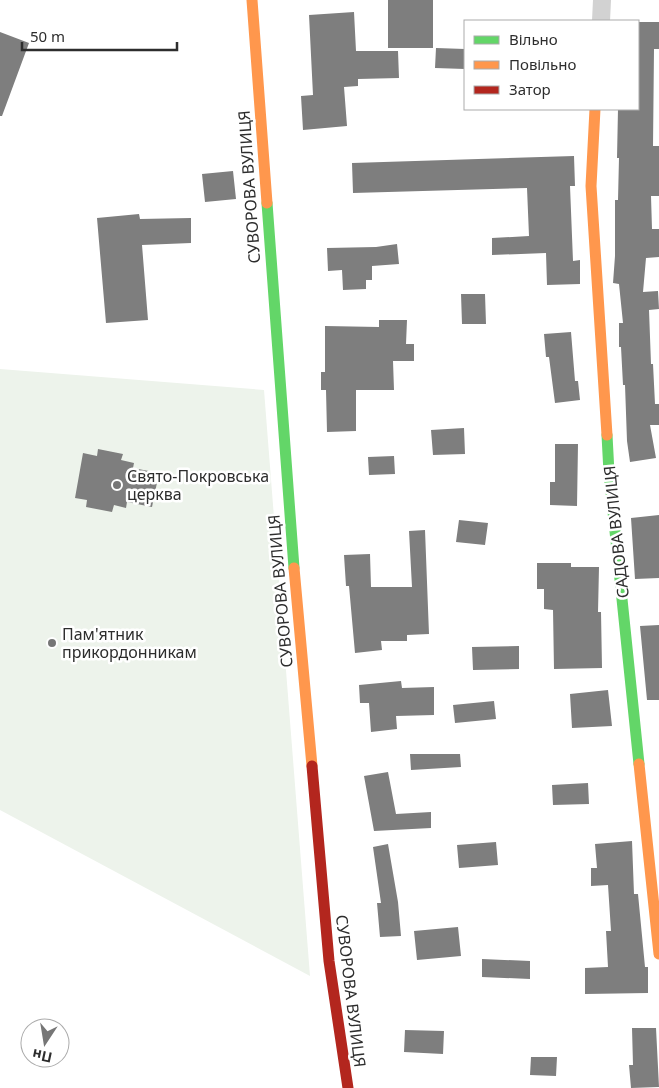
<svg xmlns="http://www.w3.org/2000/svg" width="659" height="1088" font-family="'Noto Sans',sans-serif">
  <rect width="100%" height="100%" fill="#fff"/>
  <path fill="#edf3eb" d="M0 369 264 390 310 976 0 810Z"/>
  <path fill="#7e7e7e" d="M388 0H433V48H388Z
    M354 12 356 51H398L399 78 358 79V86L344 87 347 126 303 130 301 96 313 95 309 15Z
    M638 22H659V49H654L653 146H659V196H651L652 229H659V257L646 258 643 292 658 291 659 309 649 310 651 364H653L655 404H659V425H650L656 458 630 462 627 441 625 385H623L621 347H619V323H623L619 284 613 283 615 256V200H618L619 158H617L618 109H638Z
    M0 32 29 43 2 116H0Z
    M436 48 465 49V69L435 68Z
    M574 156 575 186H570L573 261 580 260V284L547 285 546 253 492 255V238L529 236 527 188 353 193 352 163Z
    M233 171 236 199 205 202 202 174Z
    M139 214 140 219 191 218V243L142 245 148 320 106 323 97 218Z
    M397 244 399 264 372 266V280H366V289L343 290 342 270 328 271 327 248 376 247Z
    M461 294H485L486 324H462Z
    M379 320H407L406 344H414V361H393L394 390H356V431L327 432 326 390H321V372H325V326L379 327Z
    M571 332 575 381H578L580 400 555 403 549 357H546L544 334Z
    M464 428 465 454 433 455 431 430Z
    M555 444H578L577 506 550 505V482H555Z
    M98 449 123 454 121 460 134 463 133 468 159 473 152 507 127 502 126 508 114 505 112 512 86 507 87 500 75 498 83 453 97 456Z
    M394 456 395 474 369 475 368 457Z
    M659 515V578L635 579 631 518Z
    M459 520 488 523 485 545 456 542Z
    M425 530 429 634 407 635V641H381L382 650 355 653 349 586H346L344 555 370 554 371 587H412L409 531Z
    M537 563H571V567H599L598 612H601L602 668 554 669 553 610 544 609V589H537Z
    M659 625V700H647L640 626Z
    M519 646V669L473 670 472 647Z
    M401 681 402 688 434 687V715L396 716 397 729 371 732 369 703H360L359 685Z
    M608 690 612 726 572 728 570 694Z
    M494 701 496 719 455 723 453 705Z
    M410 754H460L461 767 411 770Z
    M388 772 396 814 431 812V828L374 831 364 776Z
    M588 783 589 804 553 805 552 785Z
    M632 841 634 894H638L645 967H648V993L585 994V968L608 967 606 931H611L608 885 591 886V868H597L595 844Z
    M496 842 498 865 459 868 457 845Z
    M388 844 398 902 401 936 380 937 377 903H381L373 847Z
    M458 927 461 956 417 960 414 931Z
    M482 959 530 961V979L482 977Z
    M632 1028H656L659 1087 631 1088 629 1065H633Z
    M405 1030 444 1031 443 1054 404 1052Z
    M531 1057H557L556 1076 530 1075Z"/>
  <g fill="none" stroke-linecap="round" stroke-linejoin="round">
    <path stroke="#d2d2d2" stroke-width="18" d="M601 21 602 0"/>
    <path stroke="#63d668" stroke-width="11" d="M267 203 294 568
      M607 435 609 473 639 764"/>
    <path stroke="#ff974d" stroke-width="11" d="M252 0 267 203
      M595 109 591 186 607 435
      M294 568 312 766
      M639 764 659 954"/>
    <path stroke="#b3261e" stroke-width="11" d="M312 766 329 961 348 1088"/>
  </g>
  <g fill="#767676" stroke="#fff" stroke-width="2">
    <circle cx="117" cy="485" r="5"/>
    <circle cx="52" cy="643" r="5"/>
  </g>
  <g text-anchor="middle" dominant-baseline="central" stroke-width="5" stroke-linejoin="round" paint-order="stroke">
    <g font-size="16" fill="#2d2d2d" stroke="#fff">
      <text transform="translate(249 187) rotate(-94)">СУВОРОВА ВУЛИЦЯ</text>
      <text transform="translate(616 532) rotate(-96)">САДОВА ВУЛИЦЯ</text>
      <text transform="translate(280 591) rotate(-95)">СУВОРОВА ВУЛИЦЯ</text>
      <text transform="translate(351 991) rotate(83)">СУВОРОВА ВУЛИЦЯ</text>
    </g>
    <g font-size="16" fill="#2d2d2d" stroke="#fff" text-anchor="start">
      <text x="127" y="476">Свято-Покровська<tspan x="127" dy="18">церква</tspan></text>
      <text x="62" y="634">Пам'ятник<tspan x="62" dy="18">прикордонникам</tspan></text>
    </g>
  </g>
  <rect x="464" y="20" width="175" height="90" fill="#ffffff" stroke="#ababab"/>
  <rect x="474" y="36" width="25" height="8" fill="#63d668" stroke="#ababab"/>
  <text x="509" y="45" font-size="15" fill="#2d2d2d">Вільно</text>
  <rect x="474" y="61" width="25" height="8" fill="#ff974d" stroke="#ababab"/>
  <text x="509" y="70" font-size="15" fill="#2d2d2d">Повільно</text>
  <rect x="474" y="86" width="25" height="8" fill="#b3261e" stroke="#ababab"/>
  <text x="509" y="95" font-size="15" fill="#2d2d2d">Затор</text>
  <g transform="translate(45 1043) rotate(192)"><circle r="24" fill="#ffffff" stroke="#ababab"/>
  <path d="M0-4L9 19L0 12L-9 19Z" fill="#767676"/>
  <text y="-8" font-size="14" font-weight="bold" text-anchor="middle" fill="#2d2d2d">Пн</text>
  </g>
  <path d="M22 42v8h155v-8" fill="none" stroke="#2d2d2d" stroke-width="2.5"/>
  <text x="30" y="42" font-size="15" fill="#2d2d2d" stroke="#ffffff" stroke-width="4" paint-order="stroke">50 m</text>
</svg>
